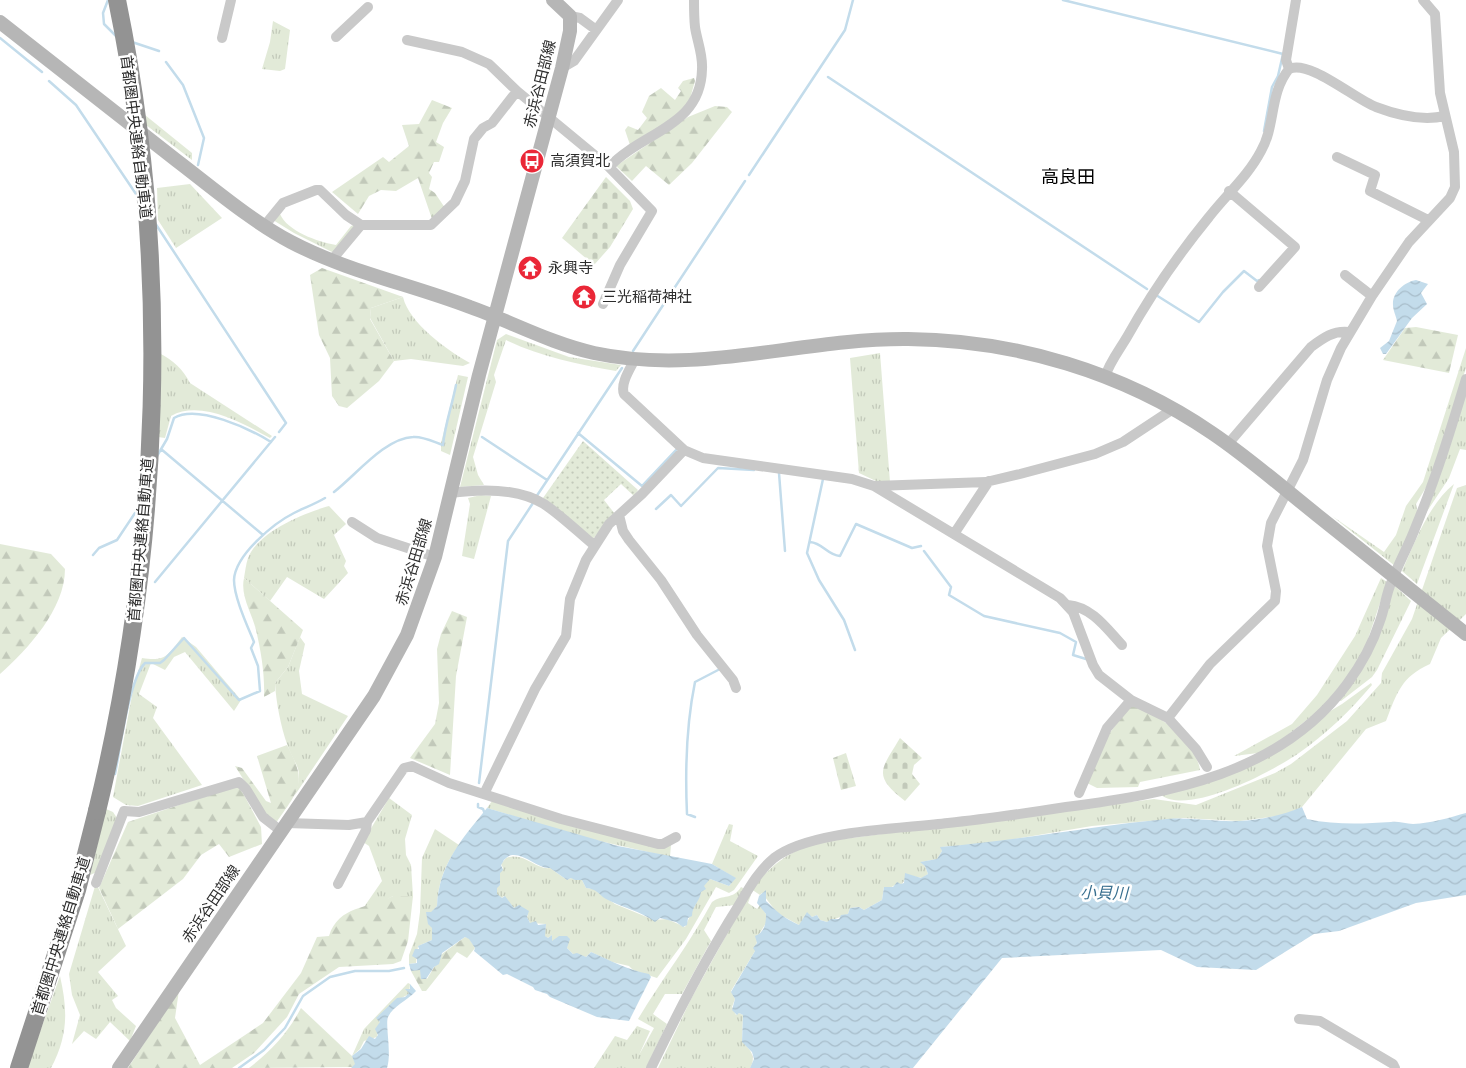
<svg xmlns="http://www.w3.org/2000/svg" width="1466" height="1068" font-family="Karla,'Noto Sans JP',sans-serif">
  <defs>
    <pattern id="grass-tufts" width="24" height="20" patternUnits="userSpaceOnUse" patternTransform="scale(1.25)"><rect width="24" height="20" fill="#e2ead8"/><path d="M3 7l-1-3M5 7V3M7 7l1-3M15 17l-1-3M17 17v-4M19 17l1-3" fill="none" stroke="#c2c9ba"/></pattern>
    <pattern id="forest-firs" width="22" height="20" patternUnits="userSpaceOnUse" patternTransform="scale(1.25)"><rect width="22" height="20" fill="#e2ead8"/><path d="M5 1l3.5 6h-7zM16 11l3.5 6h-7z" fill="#c2c9ba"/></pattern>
    <pattern id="cemetery-stones" width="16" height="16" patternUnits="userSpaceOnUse" patternTransform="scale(1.25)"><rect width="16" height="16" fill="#e2ead8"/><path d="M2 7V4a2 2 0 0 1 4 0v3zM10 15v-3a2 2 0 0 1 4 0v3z" fill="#c2c9ba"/></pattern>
    <pattern id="garden-dots" width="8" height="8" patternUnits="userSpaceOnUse" patternTransform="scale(1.25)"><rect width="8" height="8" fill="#e2ead8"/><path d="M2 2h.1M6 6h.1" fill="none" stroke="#c2c9ba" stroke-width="1.8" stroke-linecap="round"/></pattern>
    <pattern id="water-waves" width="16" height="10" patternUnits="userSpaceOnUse" patternTransform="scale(1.25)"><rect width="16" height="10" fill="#c3dceb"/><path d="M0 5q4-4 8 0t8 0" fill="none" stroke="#a8bdca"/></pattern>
  </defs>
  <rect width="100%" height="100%" fill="#fff"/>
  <path fill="url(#grass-tufts)" d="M273 21 290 30 285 69 280 71 262 69 270 42Z
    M145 115 192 153V160L146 125Z
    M190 184 222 218 176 248 158 220 157 188Z
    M280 214C287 231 318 242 336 245L351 226 354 225 355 229 334 253 294 233 273 220Z
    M403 297C409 323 448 351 470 363L463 366 411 359 394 361 370 318 371 308Z
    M506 334 569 357 621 365 616 371C577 364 541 357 506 340L494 375 496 382 473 457 478 475 484 485 460 487 497 340Z
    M1466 348V368L1439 451 1428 484 1416 504 1418 514 1395 566 1332 516 1384 552 1396 535 1406 506 1423 482Z
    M159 353C173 360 183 369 190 383L272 436 270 438C244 424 201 399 171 416L165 438 158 437 160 386Z
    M880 353 890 482H878L859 473 850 358Z
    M458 375 468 377 450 455 441 451V443Z
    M1466 386V450L1460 449 1449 478 1422 519Z
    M1454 484 1417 584 1402 571C1415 542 1429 504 1454 484Z
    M1466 485V614L1441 638 1430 664C1401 677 1397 693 1386 721L1366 729 1302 807 1284 815 1240 821 1183 818 1092 826 991 843 941 847 942 851 937 859 921 862 925 866 928 874 922 878 905 875 906 878 902 884 895 885 890 888 884 887 882 900 864 910 859 907 850 908 848 914 827 922 820 920 817 915 812 917 808 915 804 916 802 924 799 925 777 913 762 893 760 895 751 889C774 864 786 852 820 842L1154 799 1196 805 1275 773 1291 764 1347 721 1381 683 1382 673 1412 619 1457 488Z
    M481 495 491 496 474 559 462 556 470 504 468 498Z
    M329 506 346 524 334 535 346 561 344 566 348 573 324 599 287 577 270 601 244 578C245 572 246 564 248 558 258 532 304 513 329 506Z
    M1381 578 1387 582 1365 648 1352 671 1322 708 1266 752 1234 756 1292 724 1317 695 1355 636Z
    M1395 586 1411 601 1377 670 1372 677 1341 701 1338 700Z
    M182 637 196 647 241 700 234 711 185 652 174 657 165 670 151 663 139 694 157 707 153 718 202 785 138 806 126 805 113 797 133 690 142 658C166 662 168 655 182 637Z
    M300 637 305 644 299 671 302 694 348 716 295 795C304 766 296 769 287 744 281 727 276 702 275 683L288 667Z
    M1371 683 1372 685C1350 711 1326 734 1299 753 1273 771 1189 816 1161 795L1217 779 1342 704Z
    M389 798 412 815 405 839 406 855 411 865 413 896H393L379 904 364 907 382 881 369 846 363 842Z
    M492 801 671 845 670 857 582 837 487 808Z
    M106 809 113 812 117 818 97 872 90 875Z
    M729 824 733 825 730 841 758 856 734 890 729 893 716 887 686 939 657 978 633 970 629 966 612 962 591 952 586 957 573 954 567 948 568 940 552 941V935L548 938 544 936 546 924 530 923 527 917 528 915 511 906 504 896 502 898 496 894 499 873 503 868 501 864 506 858C524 851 535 870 550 868L567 880 571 878 582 880 586 888 595 889 615 904 654 920 667 919 685 927 706 881 710 879 729 886 735 878 712 864Z
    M435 829 459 845C445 864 438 883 437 906L431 913 427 912 432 928V940L418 946 416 963 409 964V955L417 934 420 912 422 858Z
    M96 883 126 946 98 972 118 996 112 1000 116 1008 136 1026 130 1041 110 1022 96 1039 84 1031 72 1044 80 1015 72 995 69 974Z
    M741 887 745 889 735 905 716 907 704 930 711 941 682 994H665L653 1014 667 1024 646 1068H594L615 1036 627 1040 637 1026 650 1031 639 1055 654 1028 638 1019C662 979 690 943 712 902 723 894 733 900 741 887Z
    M749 894 751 895 748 903 757 909 760 905 766 914V923L758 936 755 951 731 991 735 999 732 1007 736 1015 739 1013 743 1015 742 1041C750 1050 757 1056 750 1068H658L691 999Z
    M60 976C68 1011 68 1036 51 1068H27Z
    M408 983 410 984 409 994 394 1002 377 1018 380 1022 377 1037 364 1041 360 1049 352 1056 364 1029Z"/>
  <path fill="url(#forest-firs)" d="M694 78 695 81 689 102 684 111 630 145 625 130 628 126 638 130 647 118 642 112 649 96 661 88 675 100 681 91 678 88 683 81Z
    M432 100 452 108 443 123 436 142 444 147 439 162H434L429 173 432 177 429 189 435 193 445 208 432 219 418 178 396 191 381 190 369 196 358 214 332 192 383 157 389 162 409 146 402 125 419 124Z
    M715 106 727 107 732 112 692 163 669 185 646 166 632 181 616 166 688 117Z
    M322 268 403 297 371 308 370 319 394 361 379 381 347 408 339 406 332 396 330 358 319 335 310 275Z
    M1416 327 1458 335 1449 373 1383 360 1405 328Z
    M0 544 51 554 65 569C65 609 28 649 0 674Z
    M244 578 303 630 288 667 275 683V691L264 697C265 675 261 651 256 630 252 613 240 596 244 578Z
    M452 611 467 617 456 676 450 775 410 758 435 724 439 703 437 649 441 634Z
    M1131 704C1142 710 1156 715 1166 723 1179 733 1198 753 1200 770L1140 782 1138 787 1097 788 1087 783 1109 734Z
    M287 745C308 784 299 789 276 823L266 815 235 766 242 768 266 801 271 803 257 756Z
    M230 788H239L243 793 261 827 262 844 229 857 219 844 201 855 183 879 118 929 99 888 128 822Z
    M393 896H413L408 941 401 961 393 964 339 967 299 994 287 1017 254 1053 232 1068H128L179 990 175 1018 200 1065 263 1023 301 973 317 937 329 936C339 905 368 909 393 896Z
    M465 937 469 938 475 948 467 958 457 952 426 991H422L411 971 420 969 427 979 442 954Z
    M301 1008 352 1056 356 1064 354 1067 249 1068C271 1051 288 1033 301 1008Z"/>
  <path fill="url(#cemetery-stones)" d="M606 177 630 201 633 209 610 247 594 265 562 238Z
    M900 738 922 758 914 765 912 774 920 784 905 801C872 775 881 770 900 738Z
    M846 753 856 786 841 790 833 758Z"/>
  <path fill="url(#garden-dots)" d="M583 441 638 490 634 496 621 484 604 500 615 514 592 540 543 498Z"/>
  <path fill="url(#water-waves)" d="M1416 280 1428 284 1421 293 1427 304 1412 318 1386 354H1383L1380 348 1389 341 1397 321C1396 316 1393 310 1393 305 1392 293 1404 282 1416 280Z
    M1302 807 1307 819C1335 825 1362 824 1391 822 1398 821 1406 824 1413 824 1432 823 1448 818 1466 813V895L1416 903 1339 931 1314 934 1256 970 1197 967 1161 950 1002 958 913 1068H750L754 1059 752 1052 742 1042 743 1015 739 1013 737 1015 732 1010 735 999 731 992 755 951 753 948 757 943 755 936C765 932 766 923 766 914L757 903 759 896 766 890V901C775 910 785 919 799 925L807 912 812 917 817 915 820 920 827 922 831 919H839L841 915 848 914 850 908 859 907 864 910 882 900 884 887H893L897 882 901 884 904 883 905 873 921 878 928 874 925 866 920 862 937 859 942 851 940 847C1016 841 1091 826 1167 819 1191 817 1215 822 1239 821 1261 820 1283 815 1302 807Z
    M487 808 618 846 712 864 736 878 729 886 710 879 704 886 706 889 701 892C700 901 692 906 692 916L688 918 687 925 683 927 676 922 660 918 655 922C641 911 621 907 606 899 598 894 597 889 586 888L582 880H575L571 878 567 880 550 868C538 870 517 846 505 859 503 860 503 863 501 865L503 870 500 873V885L497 888V894L502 898 505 896 514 908 519 905 529 911 527 917 530 923 536 921 538 925 546 924 545 936 548 938 552 935V941L559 936H567L570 939 567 948 573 954 577 953 586 957 591 952C609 960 628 970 649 974L651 977 629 1021 597 1017 550 997 547 994 535 990 533 987 507 974 503 975 474 951 475 948 469 939 465 937 442 953 439 964 434 967 426 979H421L420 970 411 971 409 964 417 963V959L412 956 415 949H419L418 946 432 940V928L428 924 426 912H431L437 906C439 864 462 839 487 808Z
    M410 984 416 991C407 1001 394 1005 388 1017 385 1025 392 1053 387 1068H351L355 1064 352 1056 361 1049 369 1036 375 1039 378 1035 375 1029 380 1022 376 1018 397 998 405 997 409 993 405 989H410Z"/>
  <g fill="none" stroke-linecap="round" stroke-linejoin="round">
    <path stroke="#c3dceb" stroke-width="2.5" d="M108 0 103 13 104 24 117 37
      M1063 0 1283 54 1278 76 1272 87 1264 131
      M0 38 42 72
      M132 42 159 51
      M166 62 183 85 204 138 198 165
      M828 77 1147 289
      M49 81 76 105 138 197
      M749 175 845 30 853 0
      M155 223 286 423 279 432
      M675 287 745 181
      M1156 295 1199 322 1223 292 1244 271 1257 281 1259 280
      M633 351 671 293
      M578 433 642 486 676 450
      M482 437 547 480
      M161 449 263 535
      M157 456 167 439 174 418C198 404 250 429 271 442
      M779 473 785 551
      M823 479 807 553 819 580 844 620 855 650
      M334 492C356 475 385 438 413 437 423 436 434 442 443 445 445 424 452 406 456 385
      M536 497 622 368
      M656 509 671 495 681 506 718 468 754 470
      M810 542C823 543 827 555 840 556L856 524 912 548 921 546
      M924 551 951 587 949 595 984 616 1060 633 1076 642 1073 655 1086 659
      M93 555 99 548 117 540 139 507
      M155 582 275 437
      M115 774C120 750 129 679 145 663H160L164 660 184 638 239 700 260 691 258 666 251 648 254 642C247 625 234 597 234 580 235 555 274 523 294 513 304 508 315 504 325 498
      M479 783 508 541 533 503
      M478 804V807L483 809 485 814
      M695 817 687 814C685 770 686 726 695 682L720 669
      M239 1068 264 1050 285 1028 303 996 330 977 355 971H389L404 968"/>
    <path stroke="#c9c9c9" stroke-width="10" d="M570 16 580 18 595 29
      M336 37 368 7
      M222 38 231 0
      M407 40 462 52 489 64 517 91 609 167 652 211 620 265 603 304
      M562 68 574 61 618 0
      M1289 69 1286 60 1296 0
      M1337 157 1375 175 1370 191 1428 220
      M609 167C643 131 701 127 702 69 703 54 697 41 695 27 694 18 694 9 694 0
      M1229 191 1295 247 1259 287
      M265 225 283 203 316 190H320L346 215 361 225H431L455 202 465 181 474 139 483 128 492 123 517 91
      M331 261 361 225
      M1345 275 1372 296
      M635 359C630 369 620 384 624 394L684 450 703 458 852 479 874 486 1060 598 1073 612 1093 665 1099 675 1131 700 1168 718 1196 749 1207 767
      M1105 377C1109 363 1120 349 1127 337 1151 294 1178 255 1209 217 1226 195 1248 176 1261 151 1276 125 1269 94 1289 69 1309 59 1356 100 1376 107 1397 115 1423 121 1445 116
      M1228 444 1311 347C1323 338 1334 330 1349 332
      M875 486 986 482 1020 474 1095 454 1123 442 1173 409
      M450 493C479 489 518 488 544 504 562 516 578 532 595 546
      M619 515 623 531 629 540 661 580 697 635 733 680 736 688
      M352 522 377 538 435 557
      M954 534 989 481
      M1068 605C1092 607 1107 629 1122 645
      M1168 718 1210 664 1275 601 1276 591 1267 546 1271 523 1303 460 1327 380 1341 348 1372 296 1409 242 1450 198 1455 187 1454 152 1440 93 1435 14 1423 0
      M1079 793 1107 728 1131 700
      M484 794 535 689 566 636 570 599 586 560 609 524 642 494 684 450
      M287 823 349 825 367 822 404 768 412 766 449 783 561 819 658 844H663L676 837
      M96 883 124 811 139 812 239 782 246 789 263 817 281 831
      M338 884 366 830 367 822
      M1299 1019 1320 1021 1393 1064 1395 1068
      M651 1068C677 1014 704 961 736 910 747 892 757 872 774 858 811 830 902 829 948 823 988 819 1027 813 1066 807 1170 793 1281 774 1347 684 1361 665 1373 643 1380 621 1385 608 1386 593 1392 581 1399 562 1409 545 1416 526 1436 478 1451 429 1466 379"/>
    <path stroke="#b6b6b6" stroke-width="14" d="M0 22C59 68 117 114 176 160 214 189 250 220 291 242 348 272 410 284 470 307 512 322 550 343 594 353 702 376 800 338 908 339 1015 340 1123 372 1212 433 1249 458 1282 487 1317 515 1366 554 1416 594 1466 634
      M119 1068 374 696 407 635 435 557 479 375 562 68 570 31V16L553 0"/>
    <path stroke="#939393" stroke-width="18" d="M19 1068 77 890 97 811"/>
    <path stroke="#939393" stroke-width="18" d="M97 811C161 548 172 266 117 0"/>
  </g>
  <defs>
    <symbol id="bus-disc" viewBox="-11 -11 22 22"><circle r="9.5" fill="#ea2737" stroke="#fff"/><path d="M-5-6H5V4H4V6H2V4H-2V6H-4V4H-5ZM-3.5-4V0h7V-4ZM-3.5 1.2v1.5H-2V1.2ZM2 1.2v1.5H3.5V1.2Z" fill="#fff"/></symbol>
    <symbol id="temple-disc" viewBox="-11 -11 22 22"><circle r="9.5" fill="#ea2737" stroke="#fff"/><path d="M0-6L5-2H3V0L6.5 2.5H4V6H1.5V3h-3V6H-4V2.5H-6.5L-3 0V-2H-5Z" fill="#fff"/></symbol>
  </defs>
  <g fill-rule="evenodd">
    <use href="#bus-disc" x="518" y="147" width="28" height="28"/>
    <use href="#temple-disc" x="516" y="254" width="28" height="28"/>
    <use href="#temple-disc" x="570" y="283" width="28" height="28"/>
  </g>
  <g text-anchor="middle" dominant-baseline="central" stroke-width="5" stroke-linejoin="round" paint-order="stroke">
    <g font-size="15" fill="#2c2c2c" stroke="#fff">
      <text transform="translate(540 84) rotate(-76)">赤浜谷田部線</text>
      <text transform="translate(136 137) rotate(83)">首都圏中央連絡自動車道</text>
      <text transform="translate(141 540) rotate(-85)">首都圏中央連絡自動車道</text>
      <text transform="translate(414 562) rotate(-73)">赤浜谷田部線</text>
      <text transform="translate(211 904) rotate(-56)">赤浜谷田部線</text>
      <text transform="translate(61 936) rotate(-73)">首都圏中央連絡自動車道</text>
    </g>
    <g font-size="15" fill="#2c2c2c" stroke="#fff" text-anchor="start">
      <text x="550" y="161">高須賀北</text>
      <text x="548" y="268">永興寺</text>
      <text x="602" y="297">三光稲荷神社</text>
    </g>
    <g font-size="16" font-style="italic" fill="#386f8f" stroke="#fff">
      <text transform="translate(1104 893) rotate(1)">小貝川</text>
    </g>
    <g font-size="18" fill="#000" stroke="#fff">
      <text x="1068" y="177">高良田</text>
    </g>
  </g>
</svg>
